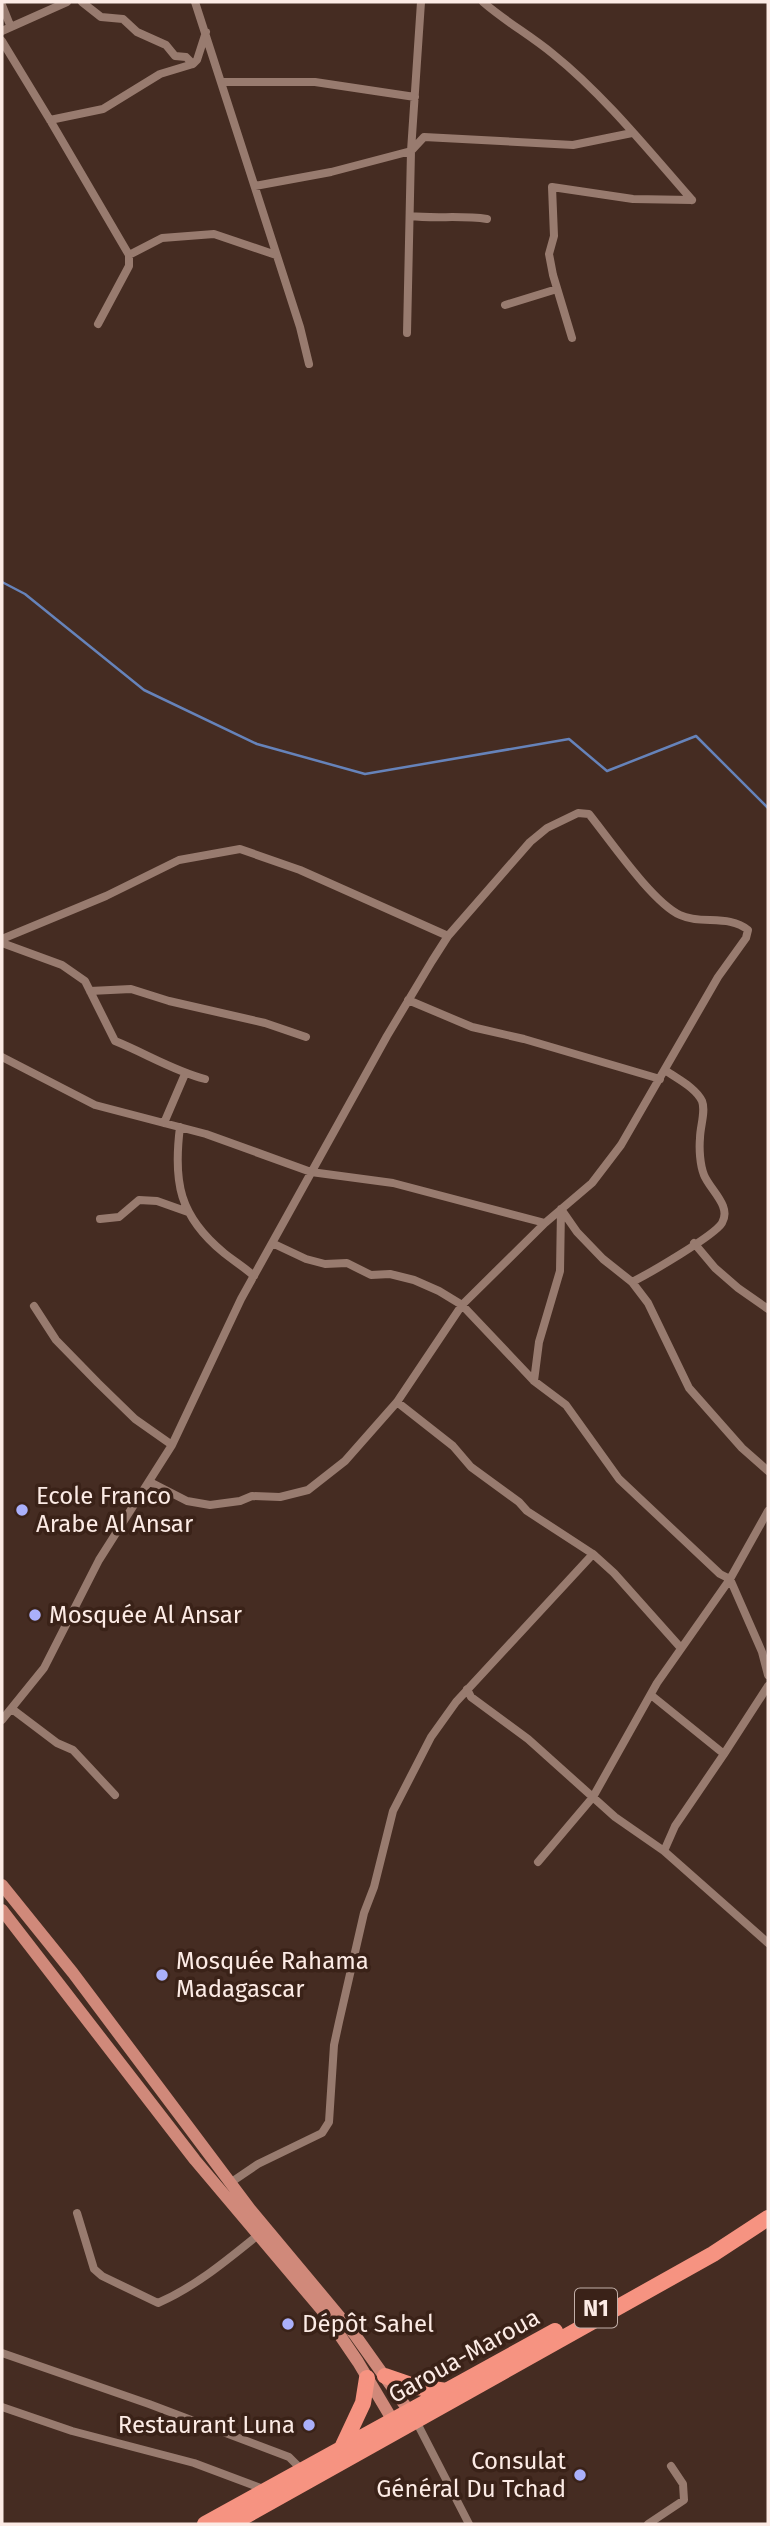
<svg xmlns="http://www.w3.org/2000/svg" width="770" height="2526" font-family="'Fira Sans',sans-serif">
  <rect width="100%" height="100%" fill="#452c22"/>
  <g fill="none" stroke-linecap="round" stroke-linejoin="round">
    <path stroke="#6683ba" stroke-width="2.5" d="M2 582 25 594 144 690 257 744 365 774 569 739 607 771 696 736 768 808"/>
    <path stroke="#987b6f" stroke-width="8" d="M82 2 101 17 123 19 137 32 166 45 175 56 186 57 193 64
      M195 2 300 327 309 364
      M483 2C506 22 530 35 553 54 603 94 649 151 692 200
      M2 5 10 25
      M2 31 67 2
      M2 41 50 120 129 255V266L98 324
      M221 82H315L415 97
      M50 120 103 109 160 74 193 64 197 60 206 32
      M255 186 331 172 411 151 424 137 573 145 632 133
      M410 216C436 219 461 215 487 219
      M129 255 162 238 214 234 276 255
      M505 305 557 289
      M407 333 411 151 421 2
      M572 338 553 275 549 254 554 236 552 187 633 199 692 200
      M2 939 106 896 179 860 240 849 300 870 448 936
      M2 943 62 965 85 981 115 1041C145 1053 174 1071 205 1079
      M90 991 131 989 169 1001 265 1023 306 1037
      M408 1000 472 1027 524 1039 660 1079
      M2 1057 95 1105 206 1134 311 1172 393 1183 545 1223 592 1183 621 1145 718 977 746 938 748 930C729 914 701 925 680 915 652 902 610 840 589 814L578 813 547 828 530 842 448 936 432 961 387 1036 241 1299 172 1445 99 1560 44 1668 2 1720
      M164 1123 185 1074
      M180 1127C173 1182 179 1216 224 1253 234 1261 244 1267 254 1276
      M561 1209 577 1232 603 1259 632 1282 648 1303 689 1388 742 1448 768 1471
      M100 1219 119 1217 139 1200 157 1201 188 1212
      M272 1243 306 1259 325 1264 347 1263 371 1275 390 1274 414 1280 439 1291 462 1305 534 1381 566 1405 619 1479 720 1574 730 1579 762 1652 768 1675
      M694 1243 715 1268 738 1288 768 1309
      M632 1282C648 1274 714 1236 722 1223 732 1206 710 1190 704 1175 700 1165 699 1149 700 1138 700 1127 706 1111 702 1101 695 1087 677 1079 665 1070
      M34 1306 56 1340 98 1383 135 1419 172 1445
      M534 1381 539 1342 560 1271 561 1209
      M397 1402 453 1446 471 1467 519 1502 527 1511 593 1554 614 1573 680 1647
      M150 1482 187 1501 210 1505 240 1501 252 1496 280 1497 308 1490 345 1461 397 1402 462 1305 545 1223
      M467 1689 471 1697 528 1739 615 1817 664 1851 768 1943
      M651 1695 724 1754 675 1826 664 1851
      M12 1709 57 1743 73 1750 115 1795
      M724 1754 768 1686
      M538 1862 593 1797 657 1683 730 1579 768 1511
      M230 2183 258 2164 322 2133 329 2122 334 2045 339 2022 364 1913 374 1887 393 1811 431 1737 456 1702 593 1554
      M77 2213 94 2269 102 2276 158 2303C195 2287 227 2260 258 2235
      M2 2353 149 2404 289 2457 303 2471
      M2 2407 72 2431 194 2463 266 2490
      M416 2421 469 2524
      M648 2524 684 2500 683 2484 671 2466"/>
    <path stroke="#d0897a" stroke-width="12" d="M2 1885 73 1973 250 2209 355 2335 414 2418
      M2 1910 195 2160 326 2315 358 2362 396 2426"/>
    <path stroke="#f69381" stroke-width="16" d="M385 2376 417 2387 447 2391
      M341 2450 363 2403 367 2378
      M205 2524 555 2331
      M231 2524 713 2254 768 2218"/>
  </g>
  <g fill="#aab0fb" stroke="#3a2218" stroke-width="2.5">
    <circle cx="22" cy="1510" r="7"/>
    <circle cx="35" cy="1615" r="7"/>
    <circle cx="162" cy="1975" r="7"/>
    <circle cx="288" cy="2324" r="7"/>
    <circle cx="309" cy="2425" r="7"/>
    <circle cx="580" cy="2475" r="7"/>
  </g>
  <g text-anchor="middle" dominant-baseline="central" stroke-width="7" stroke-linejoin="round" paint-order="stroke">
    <rect fill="#3a2218" stroke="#c2afa8" stroke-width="2" x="575" y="2288.5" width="42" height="39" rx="5"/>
    <g font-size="23" font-weight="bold" fill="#fcebe5">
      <text x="596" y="2308">N1</text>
    </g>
    <g font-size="24" fill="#fcebe5" stroke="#3a2218" text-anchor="start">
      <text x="36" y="1496">Ecole Franco<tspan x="36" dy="28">Arabe Al Ansar</tspan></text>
      <text x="49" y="1615">Mosquée Al Ansar</text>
      <text x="176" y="1961">Mosquée Rahama<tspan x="176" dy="28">Madagascar</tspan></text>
      <text x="302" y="2324">Dépôt Sahel</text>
      <text x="295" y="2425" text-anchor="end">Restaurant Luna</text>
      <text x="566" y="2461" text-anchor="end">Consulat<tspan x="566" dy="28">Général Du Tchad</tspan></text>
    </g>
    <g font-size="24" fill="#fcebe5" stroke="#3a2218">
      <text transform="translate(464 2356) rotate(-29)">Garoua-Maroua</text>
    </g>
  </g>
  <rect width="770" height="2526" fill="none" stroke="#fcebe5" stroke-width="7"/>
</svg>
